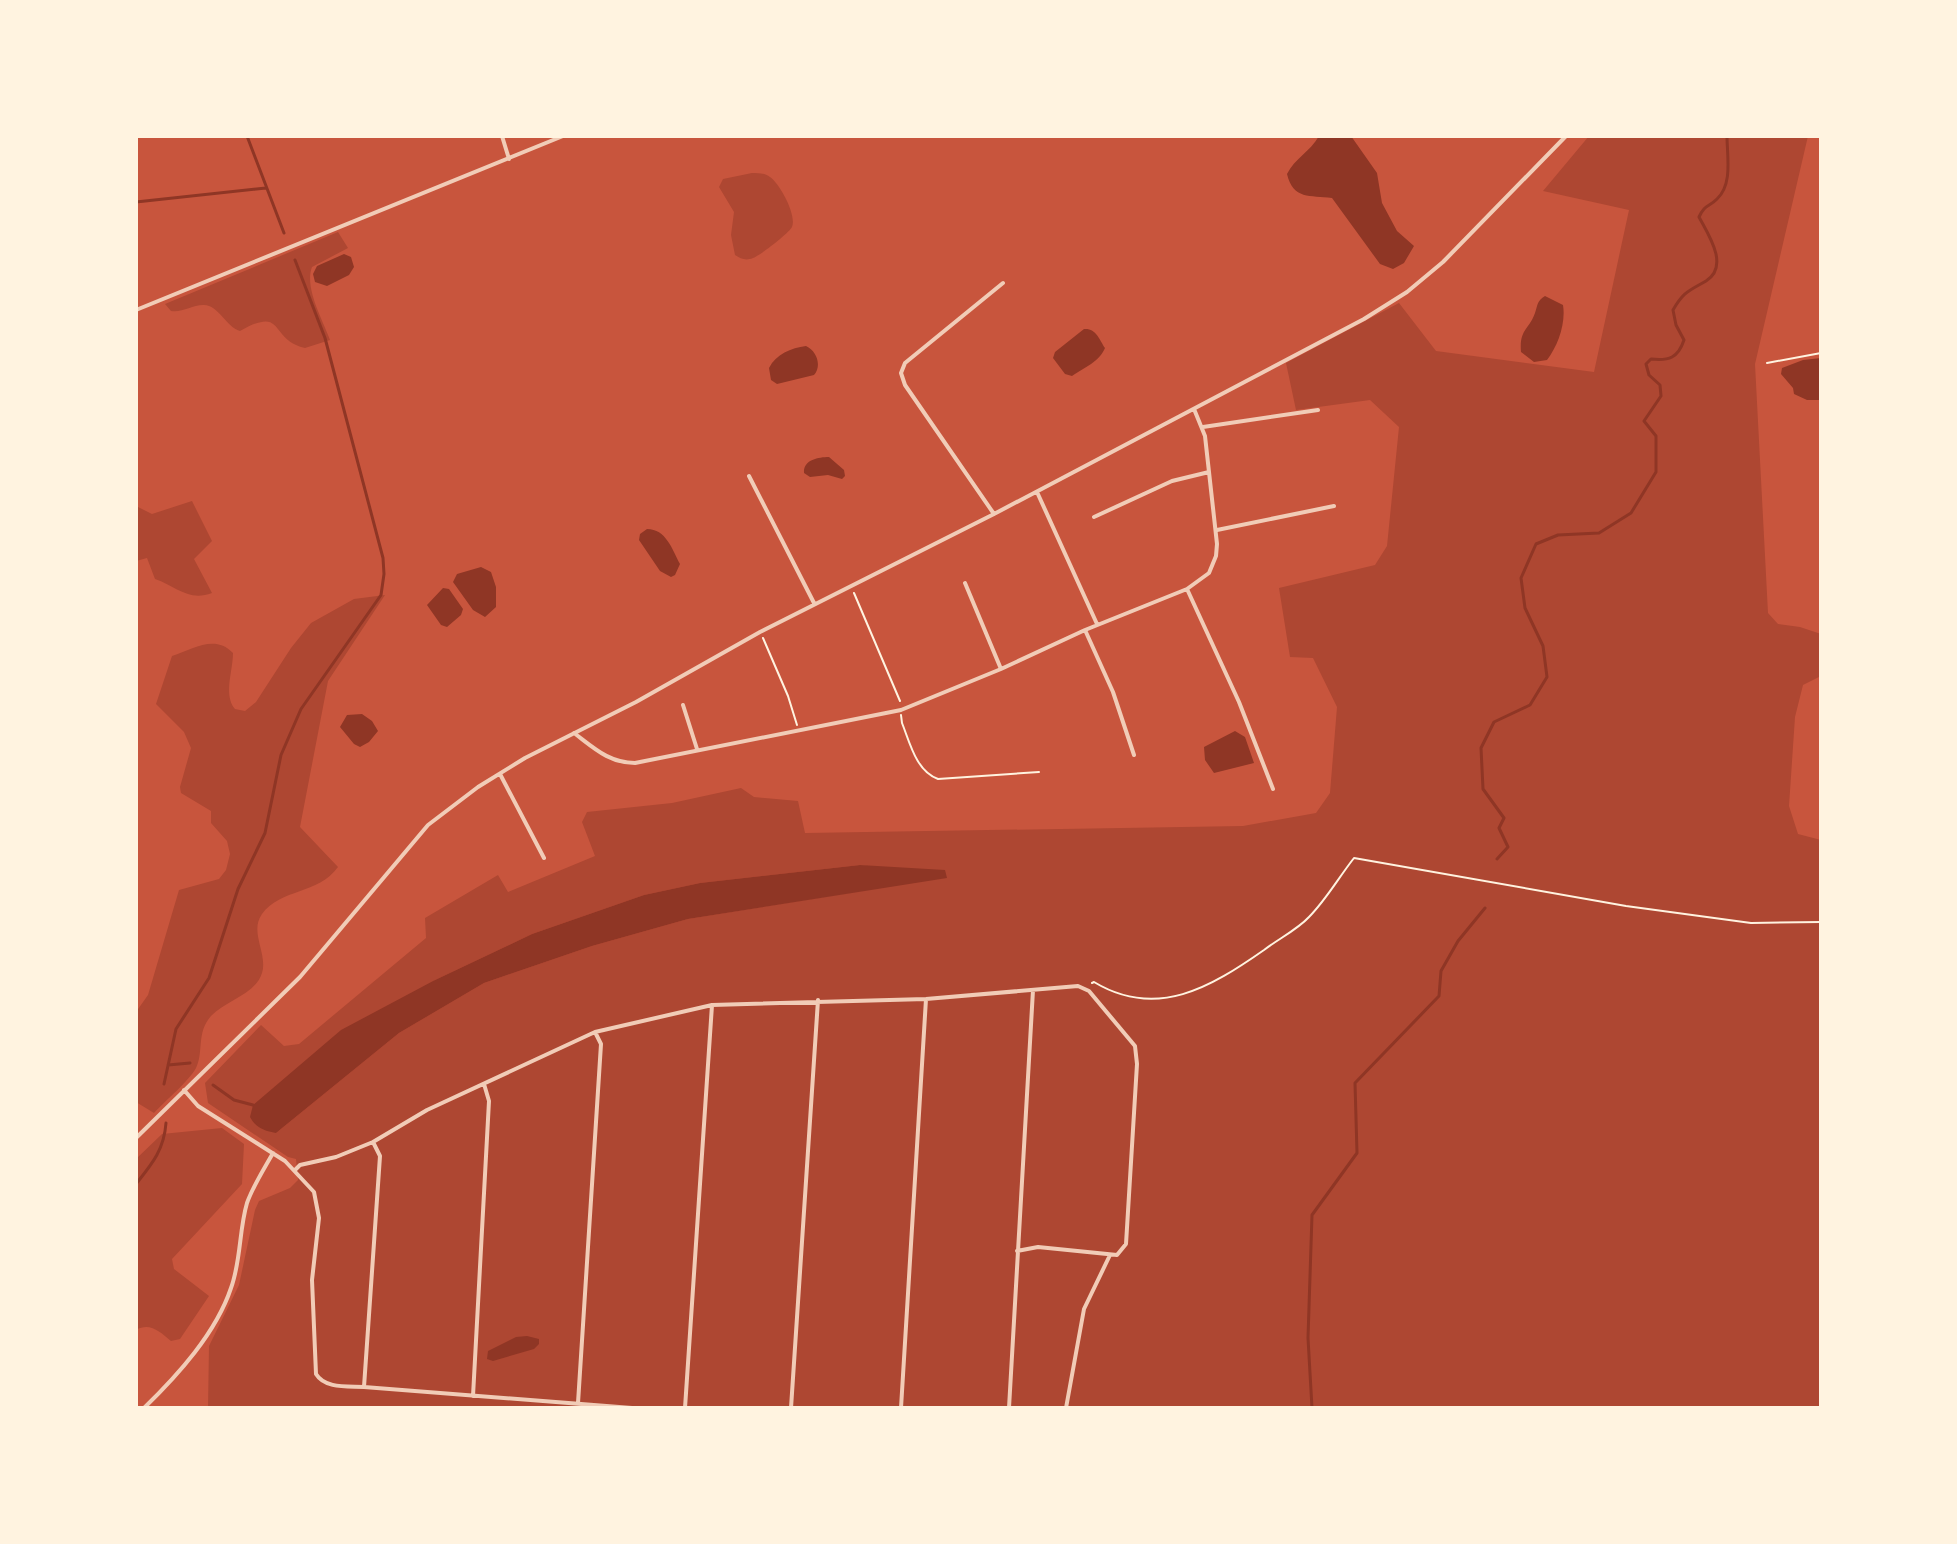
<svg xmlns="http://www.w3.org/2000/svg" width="1957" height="1544" font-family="'Open Sans',sans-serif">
  <rect width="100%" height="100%" fill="#c8553d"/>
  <path fill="#ae4732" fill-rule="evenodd" d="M1589 136H1808L1755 364 1768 613 1778 624 1800 627 1821 634V676L1803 685 1795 717 1789 806 1798 834 1821 840V1408H208L209 1346 239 1285 255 1210 259 1201 290 1188 298 1180 296 1159 288 1157 208 1103 205 1083 261 1025 284 1046 299 1044 426 938 425 918 498 875 508 892 595 856 582 822 587 812 672 803 741 788 754 797 798 801 805 833 1243 826 1316 813 1330 793 1337 707 1313 658 1290 657 1279 588 1375 565 1387 546 1399 427 1370 400 1296 410 1286 363 1399 303 1436 351 1594 372 1629 210 1543 191ZM860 865 947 877 688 919 592 946 484 983 399 1033 276 1133 435 980 532 934 644 895 700 883Z
    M752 173C758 173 765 173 770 177 780 184 797 215 792 227 789 233 761 255 753 258 746 261 741 259 735 255L731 235 734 212 719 187 723 179Z
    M338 232 348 248 312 267C304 288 323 320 330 340L305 348C268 339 286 305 240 331 226 327 218 304 203 305 192 305 182 313 171 311L165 304Z
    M192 501 212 541 194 559 212 593C188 602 176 586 155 579L147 558 136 561V506L152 514Z
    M385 595 328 681 300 827 338 867C318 895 281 888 262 914 249 932 268 954 262 973 256 994 225 1001 211 1016 196 1033 204 1052 196 1068 188 1082 166 1100 154 1113L136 1102V1012L148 995 179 890 219 879 226 870 230 854 227 841 211 823V811L181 793 180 787 191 748 184 732 156 704 172 656C193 649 215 634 233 653 233 671 223 695 235 709L245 711 256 702 291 648 311 623 354 599Z
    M222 1128 244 1144 242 1184 172 1259 174 1269 209 1296 180 1339 171 1341C160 1332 150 1322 136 1330V1159L162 1134Z"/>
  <path fill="#8f3625" d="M1319 136H1351L1377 173 1382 203 1397 231 1414 246 1404 263 1393 269 1380 264 1332 198C1310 195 1293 200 1287 174 1295 158 1310 152 1319 136Z
    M344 254 351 257 354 267 349 275 327 286 315 282 313 274 317 266Z
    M1545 296 1563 305C1566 323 1558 346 1547 360L1534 362 1521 352C1519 329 1529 330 1535 313 1538 304 1537 301 1545 296Z
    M1084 329C1096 328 1099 339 1105 348 1100 361 1084 368 1072 376L1065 374 1053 358 1055 352Z
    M806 346C817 351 822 366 814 375L777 384 771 380 769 368C776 354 791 348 806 346Z
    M1821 358V400H1807L1794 394 1793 388 1781 374 1782 368 1803 360Z
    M829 457 844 470 845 476 842 479 828 475 810 477 804 473C803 460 818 457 829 457Z
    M647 529C666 529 672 549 680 564L675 575 671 577 660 571 639 540 640 534Z
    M481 567 491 572 496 587V607L485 617 473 610 453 582 457 574Z
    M443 588 449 589 463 609 461 615 447 627 441 625 427 605Z
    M362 714 372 721 378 731 369 742 360 747 354 744 340 727 347 715Z
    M1235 731 1245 737 1254 763 1214 773 1205 760 1204 747Z
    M860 865 945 870 947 878 688 919 592 946 484 983 399 1033 276 1133C264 1131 256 1128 250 1117L253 1105 341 1030 435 980 532 934 644 895 700 883Z
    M527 1336 539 1339V1344L534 1349 493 1361 487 1359 488 1351 516 1337Z"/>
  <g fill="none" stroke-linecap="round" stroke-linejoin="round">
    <path stroke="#8f3625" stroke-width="3" d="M247 136 284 233
      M136 202 266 188
      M1497 859 1508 847 1499 828 1504 818 1483 789 1481 748 1494 722 1530 705 1547 677 1543 646 1525 608 1521 578 1536 544 1558 535 1599 533 1631 513 1656 472V436L1644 421 1661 396 1660 385 1649 375 1646 364 1651 359C1669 361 1678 358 1684 340L1676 325 1673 310C1684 291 1689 291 1706 281 1730 266 1708 234 1699 217 1705 204 1708 208 1717 199 1733 184 1727 156 1727 136
      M168 1065 190 1063
      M164 1084 176 1029 209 978 238 889 265 833 281 755 301 709 381 595 384 574 383 558 325 338 295 260
      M213 1085 234 1100 253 1105
      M136 1184C152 1164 164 1150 166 1123
      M1312 1408 1308 1338 1312 1215 1357 1153 1355 1083 1439 996 1441 971 1458 941 1485 908"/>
    <path stroke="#fff3e0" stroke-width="2" d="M1767 363 1821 353
      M854 593 900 701
      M763 638 788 696 797 725
      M901 715 902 723C910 743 916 771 938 779L1039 772
      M1092 983 1094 982C1157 1020 1211 987 1264 950 1278 939 1297 930 1309 917 1326 900 1339 877 1354 858L1626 906 1751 923 1821 922"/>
    <path stroke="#f1ccb7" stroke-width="4" d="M502 136 509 159
      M136 310 563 136
      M1203 427 1318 410
      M749 476 814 603
      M1037 492 1097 624
      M994 514 905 385 901 373 905 363 1003 283
      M1094 517 1172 481 1209 472
      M1217 530 1334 506
      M965 583 1001 669
      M1187 589 1239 702 1273 789
      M1085 630 1113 692 1134 755
      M683 705 697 749
      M574 733C594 748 609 763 635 763L901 710 1001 669 1085 630 1187 589 1209 573 1216 556 1217 544 1205 436 1194 409
      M500 774 544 858
      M184 1090 198 1106 285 1161 314 1192 319 1218 312 1280 316 1374C325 1389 348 1386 364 1387L632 1408
      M136 1138 300 977 428 825 478 787 525 758 636 702 760 632 994 514 1364 319 1407 292 1443 262 1566 136
      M295 1170 300 1165 336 1157 373 1142 427 1110 595 1032 712 1005 926 999 1078 986 1089 991 1135 1046 1137 1064 1126 1244 1117 1255 1038 1247 1017 1251
      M364 1387 380 1156 373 1142
      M473 1396 489 1101 484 1084
      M578 1403 601 1044 595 1032
      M144 1408C178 1375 216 1333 231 1288 241 1261 239 1230 247 1203 253 1186 264 1169 273 1153
      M685 1408 712 1005
      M791 1408 818 1000
      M901 1408 926 999
      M1009 1408 1033 990
      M1066 1408 1084 1309 1110 1255"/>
  </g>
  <rect width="1957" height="1544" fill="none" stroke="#fff3e0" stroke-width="276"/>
</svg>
